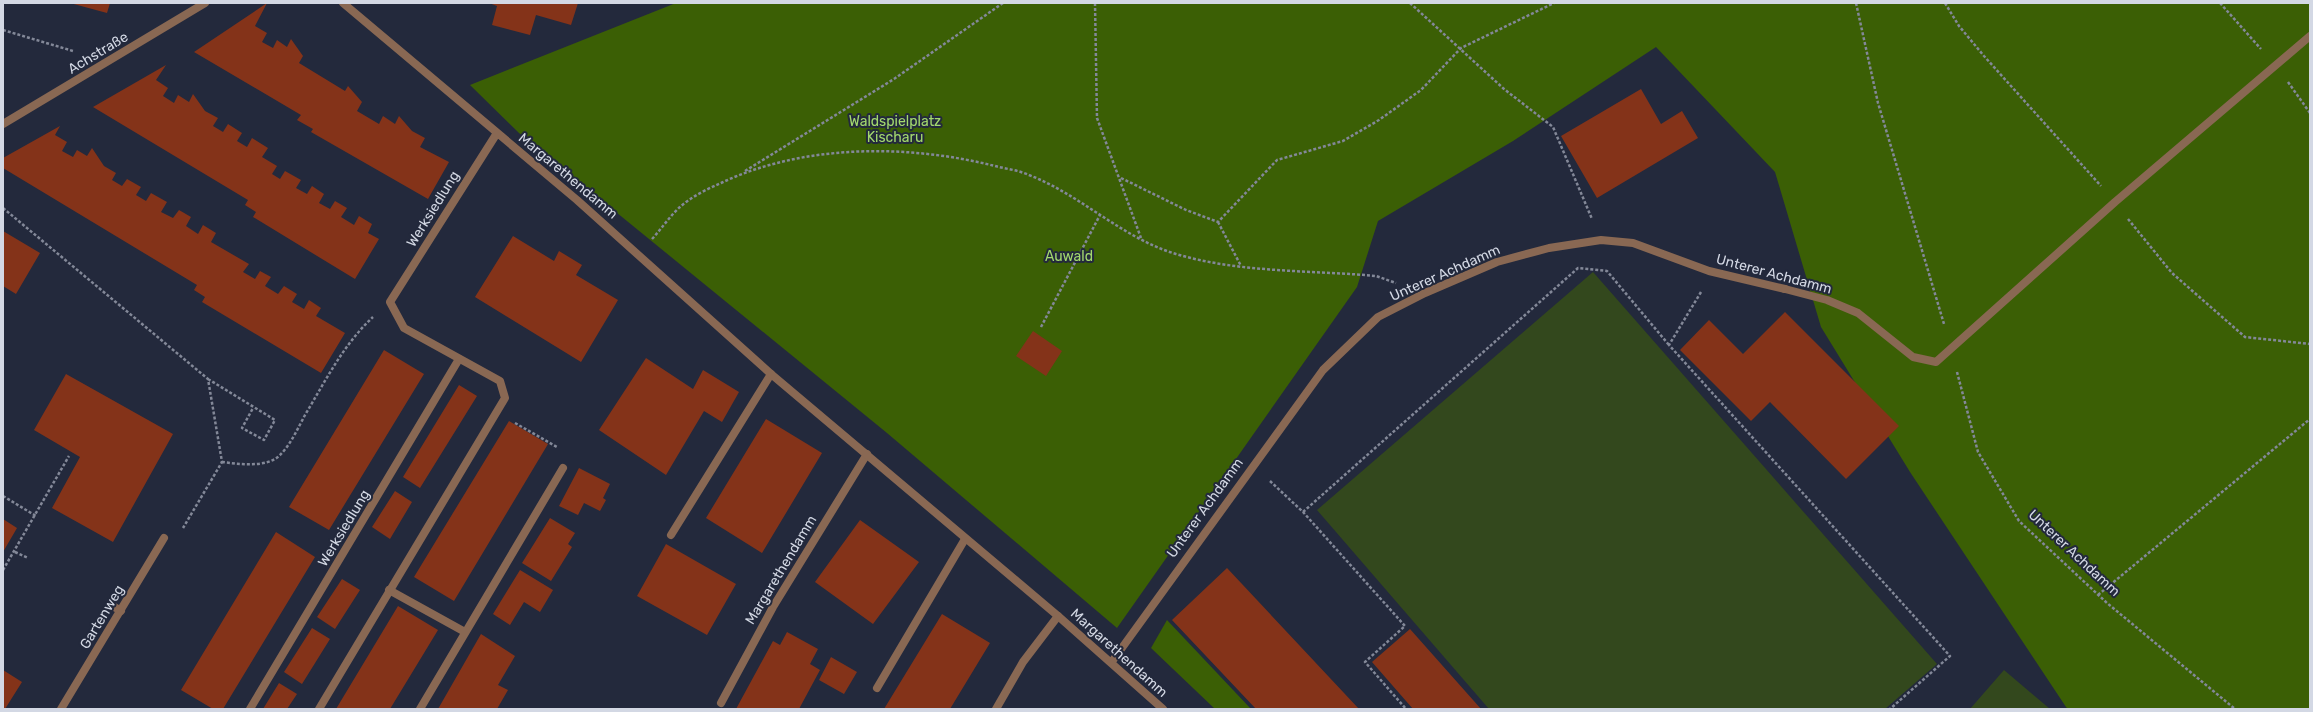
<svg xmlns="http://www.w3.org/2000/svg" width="2313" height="712" font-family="Rubik,sans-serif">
  <rect width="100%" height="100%" fill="#23293c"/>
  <path fill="#33481d" d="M1593 272 1937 664 1885 709H1489L1317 510Z
    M2004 670 2050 709H1970Z"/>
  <path fill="#3b5f05" d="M676 3H2310V709H2068L2066 707 1910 472 1821 327 1775 172 1656 47 1513 141 1378 221 1357 287 1117 628 887 433 519 133 470 85Z
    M1167 620 1251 709H1215L1151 648Z"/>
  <path fill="#843319" d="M70 3H110L107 13Z
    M267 3 255 26 267 33 262 42 273 48 277 40 287 47 291 39 303 56 299 63 345 91 348 86 362 102 357 111 379 124 383 116 395 124 399 116 412 131 425 138 420 147 449 162 428 199 311 132 313 129 297 120 301 115 194 52Z
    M489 3H578L571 25 536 15 530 35 492 25 497 6Z
    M166 65 156 80 168 88 163 96 174 103 178 95 189 102 193 94 205 111 218 118 213 126 223 132 228 124 242 133 237 141 247 147 252 138 268 148 262 157 277 166 272 174 280 179 285 171 301 180 296 188 307 194 312 186 324 194 319 203 330 209 335 201 347 208 341 217 354 225 359 216 372 224 368 233 379 239 355 279 253 217 256 212 245 205 248 200 93 107Z
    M1641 89 1661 124 1682 111 1698 138 1597 198 1561 136Z
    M60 126 55 135 67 142 62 151 73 157 77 150 87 156 92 148 104 166 116 173 112 180 122 186 127 179 141 187 136 195 146 201 151 193 167 202 161 212 173 218 179 210 191 217 186 226 198 234 203 225 216 233 211 242 249 264 243 272 255 279 260 271 271 277 265 286 278 294 284 286 297 294 292 302 304 309 309 300 321 308 316 316 345 333 321 373 202 302 205 297 194 290 197 285 3 168V158Z
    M3 231 40 253 16 294 3 286Z
    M513 236 554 261 559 251 582 265 576 275 618 300 581 362 475 297Z
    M1785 312 1899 426 1846 479 1770 402 1751 421 1680 350 1709 320 1743 354Z
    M1033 331 1062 351 1046 376 1016 356Z
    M384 350 424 374 329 530 289 507Z
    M646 358 693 389 703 370 739 392 722 422 704 411 666 475 599 430Z
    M66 374 173 434 113 542 52 508 80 457 34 430Z
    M459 385 477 396 420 488 403 477Z
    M766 419 822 453 762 553 706 518Z
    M509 421 548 444 454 601 414 577Z
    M579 468 610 484 603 498 606 500 600 511 584 503 578 515 559 506Z
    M395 491 412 502 390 539 372 527Z
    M550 518 575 533 568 544 572 547 551 581 522 563Z
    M3 519 17 528 3 552Z
    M860 520 919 562 873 624 815 582Z
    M276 532 315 557 223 709H213L181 690Z
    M666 544 736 584 707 635 637 596Z
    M1227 568 1359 709H1256L1172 620Z
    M520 570 553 590 540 612 524 602 510 625 493 614Z
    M342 579 360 590 335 629 317 617Z
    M398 606 438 630 390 709H336Z
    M942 614 990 643 950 709H884Z
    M312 628 330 639 302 684 284 672Z
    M1410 629 1481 709H1413L1372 662Z
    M787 632 818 649 810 664 820 670 799 709H736L773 641 780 645Z
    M481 634 515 656 498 685 508 690 497 709H438Z
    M831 657 857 672 844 694 819 680Z
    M3 670 22 682 5 709H3Z
    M279 683 297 694 287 709H263Z"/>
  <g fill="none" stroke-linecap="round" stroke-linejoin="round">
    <path stroke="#838898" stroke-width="2.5" stroke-dasharray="3 2" stroke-linecap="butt" d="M1095 3 1097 118 1141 238
      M1410 3 1504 89 1553 127 1592 219
      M1856 3 1878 103 1944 324
      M1945 3 1959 26 1984 56 2101 186
      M2220 3 2261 49
      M3 30 73 51
      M2288 82 2310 113
      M745 171 894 79 1003 3
      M1121 178 1186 210 1218 222 1277 160 1343 141 1379 120 1421 90 1461 48 1554 3
      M3 208 208 379 222 462 183 528
      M2128 219 2172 273 2245 337 2310 344
      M1218 222 1241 266
      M652 239C662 228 670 216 680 207 691 197 707 189 721 183 803 144 907 144 995 166 1006 169 1018 170 1029 175 1081 195 1122 238 1176 254 1240 273 1310 270 1376 276L1396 283
      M1701 292 1669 345 1950 656 1890 709
      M1041 327 1100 215
      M1957 372 1978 452 2019 521 2107 603 2235 709
      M208 379 275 420 264 440 242 428 253 408
      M515 423 557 447
      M222 462C238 464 266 468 279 456 290 446 298 428 305 415 326 380 343 345 373 317
      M1270 481 1303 512 1405 626 1365 662 1406 709
      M3 496 36 516
      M1303 512 1578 268 1607 271 1669 345
      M15 552 28 558
      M3 570 69 456
      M2098 595 2310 419"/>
    <path stroke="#896853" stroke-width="8" d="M1785 289 1827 300 1858 313 1913 357 1936 362 2115 202 2310 36
      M671 535 771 374
      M389 590 465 632
      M111 605 121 611
      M877 688 965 539
      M721 703 773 607 867 454
      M250 709 459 359
      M420 709 563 468
      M996 709 1023 662 1058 616"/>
    <path stroke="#896853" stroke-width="8" d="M343 3 577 200 771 374 1058 616 1163 709
      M3 124 205 3
      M1111 663 1323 370 1378 317 1425 293 1497 262 1549 248 1601 240 1633 243 1709 271 1785 289
      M61 709 164 538
      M319 709 505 398 500 381 404 328 390 302 497 133"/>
  </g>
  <g text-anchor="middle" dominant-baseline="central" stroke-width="4" stroke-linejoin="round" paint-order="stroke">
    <g font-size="14" fill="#d3d8e4" stroke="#23293c">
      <text transform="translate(98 53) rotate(-31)">Achstraße</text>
      <text transform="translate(568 176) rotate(40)">Margarethendamm</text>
      <text transform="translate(433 209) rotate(-58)">Werksiedlung</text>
      <text transform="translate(1445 273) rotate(-24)">Unterer Achdamm</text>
      <text transform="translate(1774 274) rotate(15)">Unterer Achdamm</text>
      <text transform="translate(1205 508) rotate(-54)">Unterer Achdamm</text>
      <text transform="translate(344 528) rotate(-59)">Werksiedlung</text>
      <text transform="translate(2074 553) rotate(43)">Unterer Achdamm</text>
      <text transform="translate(781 570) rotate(-59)">Margarethendamm</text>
      <text transform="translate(102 617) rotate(-59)">Gartenweg</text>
      <text transform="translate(1119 653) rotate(42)">Margarethendamm</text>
    </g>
    <g font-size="14" fill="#a3d96e" stroke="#23293c">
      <text x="895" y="121">Waldspielplatz<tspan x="895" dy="16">Kischaru</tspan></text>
      <text x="1069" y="256">Auwald</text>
    </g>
  </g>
  <rect width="2313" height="712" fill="none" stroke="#d3d8e4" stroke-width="8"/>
</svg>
